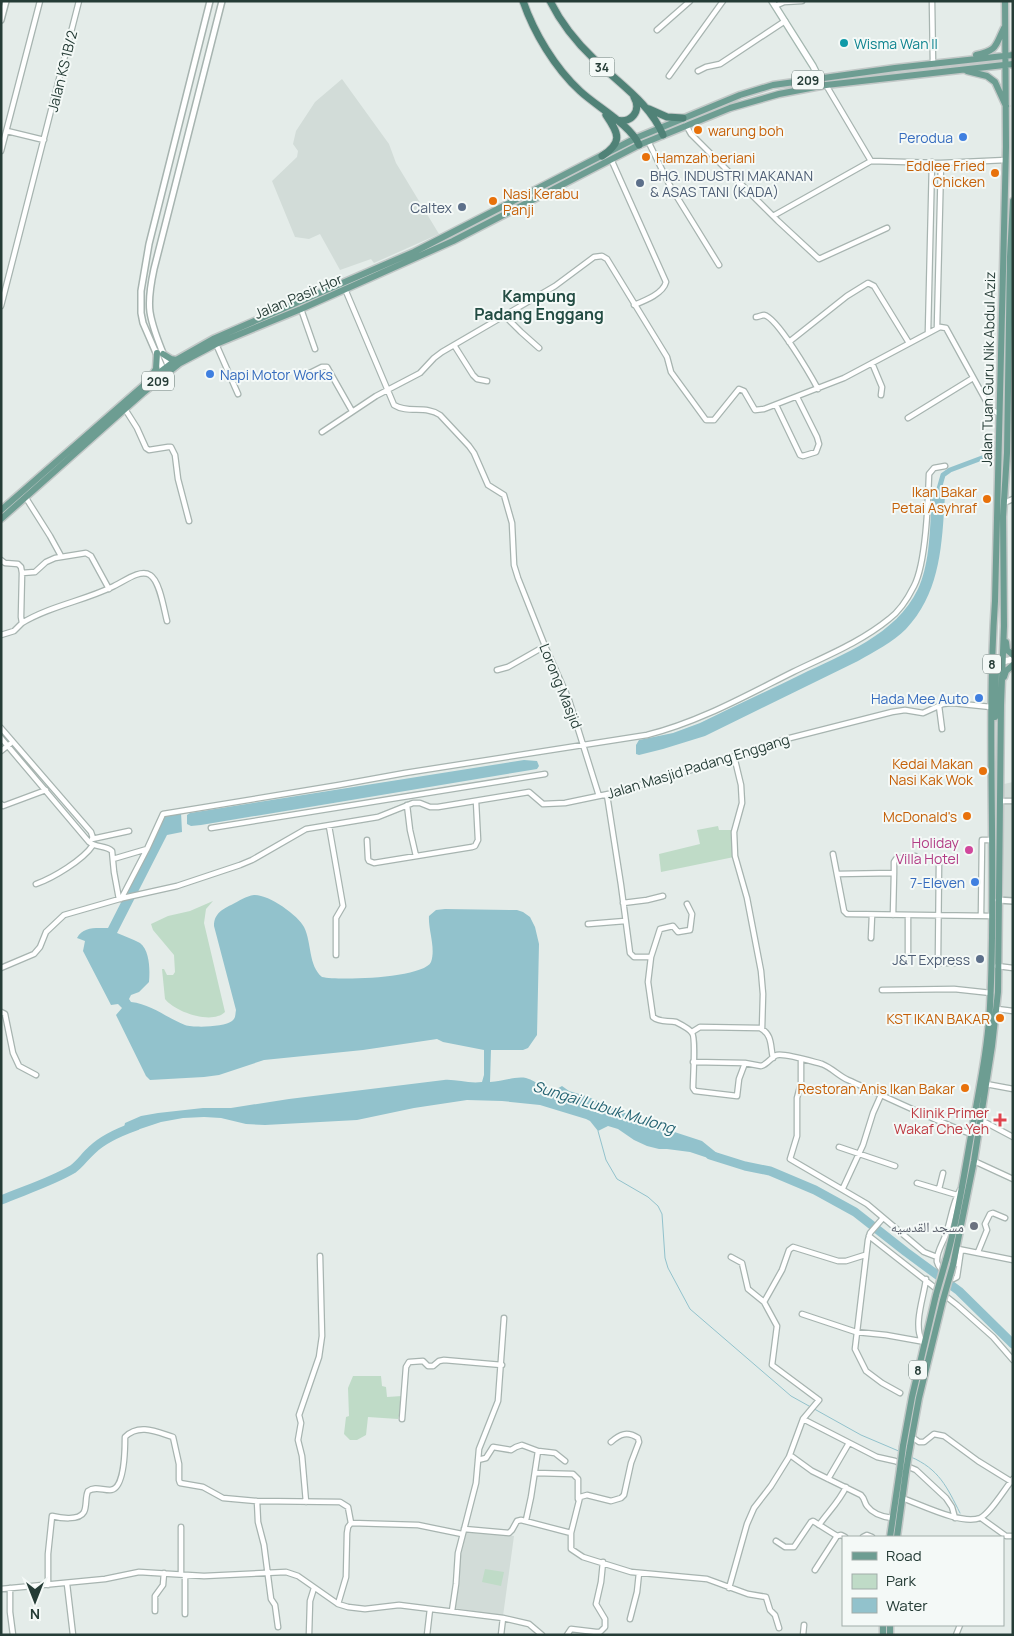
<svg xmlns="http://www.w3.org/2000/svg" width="1014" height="1636" font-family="Manrope,'Noto Naskh Arabic',sans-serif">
  <rect width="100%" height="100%" fill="#e4ece9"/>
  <path fill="#d2dcd8" d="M342 79 389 144 396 163 439 234 374 263 371 259 340 270 320 234 309 239 295 237 272 181 297 157 298 151 293 144 296 131 315 102Z
    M1013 782V901H1004V784Z
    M469 1531 514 1536 503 1616 455 1608 454 1607 459 1585 460 1560 466 1533Z"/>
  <path fill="#bfdbc7" d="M718 826 719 830H732L734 857 661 872 659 854 700 844 697 830Z
    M213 901 206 909 204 923 225 1012C212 1025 175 1012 165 999L162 969H164L167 975H173L175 972 174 955 153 930 151 924 168 916 190 911Z
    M353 1376H381L382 1386 386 1387 387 1397 402 1396V1406L398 1419 368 1417 366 1435 357 1440H350L344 1434 346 1417 349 1416 348 1388Z
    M485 1569 504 1572 501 1586 482 1582Z"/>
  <path fill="#92c2cc" d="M935 490H943L945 495C942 543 941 592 906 629 893 642 874 652 858 661L705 736 663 749 639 755 636 754V745L639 740 673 733 700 723C733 707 767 691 800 675 843 654 896 635 918 589 931 562 930 521 932 491Z
    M524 760 537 761 539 766 537 769 201 825 191 826 187 824V815L190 813Z
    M181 812 182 832 167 835 117 933C124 936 133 939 140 943 150 951 150 970 149 982L139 992 131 995 129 999 131 1002C151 1004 167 1018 185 1025 194 1028 225 1027 232 1021 236 1018 235 1015 236 1010L214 926C214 913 223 909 233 904 239 901 246 896 254 895 268 894 298 915 304 927 312 943 308 965 322 977 339 981 424 978 431 962 436 948 428 930 429 916L436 910 445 909 517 910 523 912 530 917 535 927 539 944 537 1035 528 1048 523 1050H491L490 1082C502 1082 514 1076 526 1078 543 1082 543 1098 562 1086L569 1091 586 1096 656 1126 702 1141 718 1154 720 1159 714 1160 690 1152 667 1149H659L647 1146 634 1140 618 1129 608 1126 598 1131 590 1121 586 1119 540 1105 502 1101 467 1100 414 1108 357 1120 265 1125 246 1124 221 1118 204 1117 183 1118 161 1122 137 1130 127 1131 124 1128 125 1123 141 1116 158 1113 203 1108H231L289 1099 444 1080C456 1079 469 1084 482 1082L484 1075V1050L443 1042 437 1039 363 1050 264 1060 219 1075 204 1077 150 1080 146 1076 116 1015 122 1008 118 1004 111 1005 83 951 85 941 77 938C83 926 97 928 108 928L166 814Z"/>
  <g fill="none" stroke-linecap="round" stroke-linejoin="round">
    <path stroke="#92c2cc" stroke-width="1" d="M598 1131 606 1160 617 1179 648 1197 658 1206 662 1214 665 1258 668 1268 690 1309 791 1396 861 1435 901 1452
      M911 1457C939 1469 947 1487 960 1513"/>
    <path stroke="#92c2cc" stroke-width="5" d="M939 489 943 475 950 470 990 455"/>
    <path stroke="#92c2cc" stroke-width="9" d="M710 1155 745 1166 770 1171 815 1190 855 1212 906 1252 959 1291 1013 1344
      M1 1200C25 1190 51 1182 73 1169 81 1163 85 1156 92 1150 103 1139 122 1131 136 1126"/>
    <defs>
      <path id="minor" d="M932 1 933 64
        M775 6 784 2 802 1
        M657 30 690 1
        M698 71 706 67 720 64 785 21
        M669 76 723 1
        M826 85 871 161
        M686 125 691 134 778 221 819 259 887 228
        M7 131 44 140
        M648 141 669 184 719 265
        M1 151 40 1
        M611 159 666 282C663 294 644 301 634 305
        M773 216 871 161 941 163 1006 160
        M345 289 394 405C408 414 426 405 440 415L469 446 474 453 488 485 504 495 512 523 514 565 518 578 545 646 569 700 599 796
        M1 306 79 1
        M301 309 315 349
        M504 315 521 332 539 348
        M756 317C758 317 762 315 764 315 777 317 811 376 818 389
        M937 327 941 163
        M928 332 932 162
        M789 342 847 296 868 283 874 286 909 343
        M216 344 238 394
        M454 345 473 375 477 379 487 381
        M872 363 882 387 881 395
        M302 377 322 367H327L352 411
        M776 405 800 455 803 456 816 452 819 444 817 437 797 397
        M125 409 137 428 146 448 149 450 168 447H171L175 455 178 479 189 521
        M908 418 973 378
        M322 432 376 396 420 373 434 358 442 352 555 286 594 257 602 256 607 259 667 357 671 372 706 420H714L739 389 744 391 755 410 764 409 844 378 940 327 946 328 990 408 999 414
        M26 498 50 536 61 556
        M1004 503 1013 499
        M1 560 5 563 18 564 21 567 22 573 21 617 22 623C50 606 83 601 112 587 122 583 140 568 150 575 160 581 164 610 167 621
        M22 573 35 572 46 562 55 558 86 553 91 556 109 589
        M1 635 14 631 22 623
        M497 670 508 667 545 646
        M939 706 942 729
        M1 728 91 832 93 838
        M1 738 89 842C96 848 106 845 112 851L114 872 119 899
        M1 751 10 744
        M734 756 741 785 742 803 734 832 735 856 747 898 761 971 763 994 762 1029
        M607 795 621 885 630 953 634 957H651L648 982 653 1017C660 1023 668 1020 676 1022 680 1024 690 1029 692 1033 696 1037 693 1079 693 1088L695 1091 737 1096 739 1079 745 1063
        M1000 801H1013
        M1 804 3 806 46 790
        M407 805 410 830 416 856
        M329 826 343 906 336 918V955
        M211 828 545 774
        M92 839 129 831
        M367 840 368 859 369 861 374 863 472 847 475 846 478 840 476 801
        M833 854 844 911 847 914 992 916
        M113 859 147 849 163 814 339 785 405 773 647 735C699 722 745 696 793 672 826 656 861 642 889 619 900 611 908 598 914 586 926 563 928 502 929 474L934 468 945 466
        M939 861 938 960 941 963H955L959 959
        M837 874 894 873V862L896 859 915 856
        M36 884C53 878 83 860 93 845
        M121 899 147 849
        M623 903 647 900 663 896
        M893 915 894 873
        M981 916 982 840H992
        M588 924 625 921
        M871 938 872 915
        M908 953V915
        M651 957 660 929 673 926 678 932 690 930 692 914 687 904
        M997 966 1013 968
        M1 968 34 954 40 947 46 932 64 915 123 898 177 886 240 865 252 860 306 829 378 817 413 803H420L430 807H438L529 792 543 804 565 803 613 793 705 766 786 739 892 712 905 710 923 713 943 704 952 703 991 707
        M882 990 954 989 991 993
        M997 1009 1013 1011
        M1 1012 5 1014 13 1053 19 1066 36 1075
        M692 1032 700 1027 760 1028C773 1035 770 1046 773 1058
        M801 1059V1083L797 1098V1136L790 1159 867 1204 924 1252 937 1257
        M693 1062 745 1063 761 1066C768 1064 771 1057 777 1055 785 1053 814 1062 822 1064 832 1068 839 1076 848 1080 889 1098 929 1118 971 1134
        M986 1084 1013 1089
        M981 1120 1013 1137
        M839 1147 895 1166
        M974 1161 1013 1179
        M917 1183 957 1195
        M843 1188 863 1145 873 1113 881 1095
        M939 1189 943 1173
        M960 1190C951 1206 951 1223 944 1239 941 1246 936 1254 937 1262 939 1270 947 1275 953 1279L957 1277 961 1250
        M883 1218 870 1233 868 1240 855 1349 866 1371 882 1383 900 1393
        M869 1236 957 1305 993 1337 1013 1360
        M958 1249 1013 1260
        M978 1252 987 1230 985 1224 990 1214 993 1213 1005 1218
        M764 1302 782 1270 789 1250 793 1247 838 1261H846L865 1255
        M802 1314 856 1332 886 1335 925 1342
        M922 1341C913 1324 924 1297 926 1279
        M402 1419 406 1367 409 1362 423 1361 428 1366H433L439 1361 444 1360 502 1365
        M803 1419 877 1457 895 1461 916 1470 946 1498 952 1507 955 1518
        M912 1437 919 1442H924L934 1434 944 1436 978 1461 1012 1482
        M790 1455 812 1471 861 1495C865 1499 864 1502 867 1506 873 1514 883 1517 892 1518
        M478 1460 486 1458 493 1447 511 1450 516 1447 522 1445 538 1451 555 1453 565 1461
        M535 1473 573 1474 578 1479V1499
        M828 1479 849 1443
        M902 1498C922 1505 961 1525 980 1518 990 1514 1005 1488 1013 1479
        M257 1501 258 1522 264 1545 271 1599 275 1605 278 1627
        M306 1502 302 1456 298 1440 301 1423 299 1415 319 1357 322 1336 320 1256
        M981 1518 1006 1536H1013
        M526 1520 531 1497 538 1451
        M819 1525C828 1512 839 1502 846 1487
        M181 1527V1574
        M464 1529 509 1533 512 1530 517 1521 521 1520 571 1533 580 1497 587 1495 611 1501 621 1498 624 1495 631 1463 639 1442 638 1438C627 1431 620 1434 611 1442
        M571 1533V1549L583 1557 631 1572 707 1579 748 1594 766 1597 770 1610 775 1615 779 1628
        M863 1537 867 1535 872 1537
        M776 1541 785 1547H794L811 1522 813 1521 837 1536 841 1535 845 1537
        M815 1570 837 1536
        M185 1575V1614
        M67 1584 73 1635
        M48 1585V1554L52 1516C60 1518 79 1521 84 1512 87 1506 85 1497 88 1491 95 1486 102 1490 110 1490 125 1490 125 1448 125 1437 139 1423 157 1432 173 1437L179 1464V1480L180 1483 203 1487 223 1498 257 1501 340 1502 348 1507 351 1523 418 1525 462 1534
        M10 1588V1612L13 1635
        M729 1588 747 1524 754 1508 771 1486 789 1457 803 1419 819 1400 772 1365 777 1326 764 1302 748 1289 742 1263 731 1257
        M1 1589 105 1579 139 1572 204 1576 286 1572 298 1576 338 1604 348 1607 365 1609 399 1605 503 1618 529 1624 542 1635
        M338 1604 346 1577 347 1533 348 1527 351 1523
        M155 1611V1596L163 1585 164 1573
        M452 1611 456 1584 458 1553 476 1483 479 1449 498 1401 504 1318
        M630 1619 637 1592 639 1573
        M309 1635 310 1601 314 1588
        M427 1635 430 1609
        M501 1635 503 1618
        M567 1635 571 1629 596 1632H600L605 1627V1619L596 1604 601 1582 603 1562
        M803 1635 804 1625
        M956 1635 960 1625"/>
      <path id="tertiary" d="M1 20 6 1
        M168 365C161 348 153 331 150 312 148 298 151 283 154 269L222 1
        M163 369 143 323 141 313V291L149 244 210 1
        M998 900 1013 901"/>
      <path id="secondary" d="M772 1 813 66 819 78
        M1002 662 1013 659"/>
      <path id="primary" d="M976 55C998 50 995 46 1004 28
        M967 71 987 76 995 82 1006 106
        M163 354 171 359 176 360
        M152 375 156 369 157 353
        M1 510 151 379 176 360 213 339 414 252 636 138 740 95 773 85 802 81 895 68 1013 55
        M1 519 143 393 180 363 216 344 301 309 453 241 639 145 730 108 779 94 826 85 1013 64
        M1006 642 1007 650 1013 655
        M1004 677 1006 671 1013 665
        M995 717 996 672 1001 663
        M946 1260C958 1218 964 1174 972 1130 979 1089 988 1048 990 1006 997 871 986 736 995 601L1006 147 1005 1
        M953 1265 974 1161 992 1046 998 992 1001 705 1004 626 1003 517 1007 453 1010 257 1013 201
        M903 1446 912 1397 936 1295
        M910 1447 919 1398 943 1300
        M890 1537 900 1469
        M897 1537 906 1471
        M883 1635V1625
        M890 1635V1625"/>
      <path id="trunk" d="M523 1C534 33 555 68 580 91 597 107 631 125 639 145
        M550 1C561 23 576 42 594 59 618 83 650 103 663 135
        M649 109 667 117 683 118
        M616 120C631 124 642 111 634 97
        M602 156C623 142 619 134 606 115"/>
    </defs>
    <use href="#minor" stroke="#a7b4b0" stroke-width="7"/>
    <use href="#tertiary" stroke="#a7b4b0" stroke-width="8"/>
    <use href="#secondary" stroke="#a4b7b0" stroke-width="8"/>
    <use href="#primary" stroke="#c2c8c7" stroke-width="9"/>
    <use href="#trunk" stroke="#c2c8c7" stroke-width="9"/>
    <use href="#minor" stroke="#fff" stroke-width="4.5"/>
    <use href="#tertiary" stroke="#fff" stroke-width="5"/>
    <use href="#secondary" stroke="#fff" stroke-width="5.5"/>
    <use href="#primary" stroke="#6d9d92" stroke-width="6"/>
    <use href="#trunk" stroke="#508277" stroke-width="7"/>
    <defs>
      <path id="primary-bridge" d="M936 1295 946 1260
        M943 1300 953 1265
        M900 1469 903 1446
        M906 1471 910 1447"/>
    </defs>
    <use href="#primary-bridge" stroke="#c2c8c7" stroke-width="9" stroke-linecap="butt"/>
    <use href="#primary-bridge" stroke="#6d9d92" stroke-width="6"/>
  </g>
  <circle fill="#0f9aa8" stroke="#f4f9f7" stroke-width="2" cx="844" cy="43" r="5"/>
  <g fill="#e8710a" stroke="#f4f9f7" stroke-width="2">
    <circle cx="698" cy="130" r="5"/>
    <circle cx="646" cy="157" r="5"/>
    <circle cx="995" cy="173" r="5"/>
    <circle cx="493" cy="201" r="5"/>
    <circle cx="987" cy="499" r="5"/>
    <circle cx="983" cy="771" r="5"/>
    <circle cx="967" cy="816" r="5"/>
    <circle cx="1000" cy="1018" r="5"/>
    <circle cx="965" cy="1088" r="5"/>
  </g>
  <g fill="#3f7fe0" stroke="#f4f9f7" stroke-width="2">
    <circle cx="963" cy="137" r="5"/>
    <circle cx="210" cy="374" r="5"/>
    <circle cx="979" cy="698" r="5"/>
    <circle cx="975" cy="882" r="5"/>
  </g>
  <g fill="#5c6f8a" stroke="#f4f9f7" stroke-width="2">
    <circle cx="640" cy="183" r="5"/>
    <circle cx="462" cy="207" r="5"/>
    <circle cx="980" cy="959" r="5"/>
  </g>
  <circle fill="#d1479c" stroke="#f4f9f7" stroke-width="2" cx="969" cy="850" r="5"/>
  <path fill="#e0444e" stroke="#f4f9f7" stroke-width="2" d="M997.5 1112.5h5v5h5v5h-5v5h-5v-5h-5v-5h5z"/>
  <circle fill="#6b7280" stroke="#f4f9f7" stroke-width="2" cx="974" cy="1226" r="5"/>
  <g text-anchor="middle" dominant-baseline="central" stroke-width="4" stroke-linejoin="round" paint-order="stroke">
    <g fill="#f4f9f7" stroke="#637570" stroke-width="1">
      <rect x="589.5" y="57.5" width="25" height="19" rx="4"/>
      <rect x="792" y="70.5" width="32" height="19" rx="4"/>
      <rect x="142" y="371.5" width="32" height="19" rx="4"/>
      <rect x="983" y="654.5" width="18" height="19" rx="4"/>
      <rect x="909" y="1360.5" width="18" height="19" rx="4"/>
    </g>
    <g font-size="12" font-weight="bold" fill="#253c36">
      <text x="602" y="67">34</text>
      <text x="808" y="80">209</text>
      <text x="158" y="381">209</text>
      <text x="992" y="664">8</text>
      <text x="918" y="1370">8</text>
    </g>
    <g font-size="14" fill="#0d838f" stroke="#f4f9f7" text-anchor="start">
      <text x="854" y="43">Wisma Wan II</text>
    </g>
    <g font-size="14" fill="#253c36" stroke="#f4f9f7">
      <text transform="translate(62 71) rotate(-76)">Jalan KS 1B/2</text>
      <text transform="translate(298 296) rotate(-23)">Jalan Pasir Hor</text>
      <text transform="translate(988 369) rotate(-89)">Jalan Tuan Guru Nik Abdul Aziz</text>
      <text transform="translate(561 686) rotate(68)">Lorong Masjid</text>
      <text transform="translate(698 766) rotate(-17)">Jalan Masjid Padang Enggang</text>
    </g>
    <g font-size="14" fill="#c56008" stroke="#f4f9f7" text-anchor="end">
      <text x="708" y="130" text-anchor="start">warung boh</text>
      <text x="656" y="157" text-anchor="start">Hamzah beriani</text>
      <text x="985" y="165">Eddlee Fried<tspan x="985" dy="16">Chicken</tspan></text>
      <text x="503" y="193" text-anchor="start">Nasi Kerabu<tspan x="503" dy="16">Panji</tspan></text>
      <text x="977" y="491">Ikan Bakar<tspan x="977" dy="16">Petai Asyhraf</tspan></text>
      <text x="973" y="763">Kedai Makan<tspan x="973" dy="16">Nasi Kak Wok</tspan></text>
      <text x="957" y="816">McDonald's</text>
      <text x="990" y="1018">KST IKAN BAKAR</text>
      <text x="955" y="1088">Restoran Anis Ikan Bakar</text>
    </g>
    <g font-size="14" fill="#366cbe" stroke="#f4f9f7" text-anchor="end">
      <text x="953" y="137">Perodua</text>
      <text x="220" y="374" text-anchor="start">Napi Motor Works</text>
      <text x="969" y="698">Hada Mee Auto</text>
      <text x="965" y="882">7-Eleven</text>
    </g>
    <g font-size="14" fill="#4e5e75" stroke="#f4f9f7" text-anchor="end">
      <text x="650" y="175" text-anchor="start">BHG. INDUSTRI MAKANAN<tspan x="650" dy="16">&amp; ASAS TANI (KADA)</tspan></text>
      <text x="452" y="207">Caltex</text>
      <text x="970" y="959">J&amp;T Express</text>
    </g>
    <g font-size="14" fill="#b23c85" stroke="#f4f9f7" text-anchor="end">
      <text x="959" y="842">Holiday<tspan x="959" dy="16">Villa Hotel</tspan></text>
    </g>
    <g font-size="14" fill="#be3a42" stroke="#f4f9f7" text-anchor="end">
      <text x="989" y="1112">Klinik Primer<tspan x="989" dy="16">Wakaf Che Yeh</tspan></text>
    </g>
    <g font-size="14" fill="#5b616d" stroke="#f4f9f7" text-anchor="end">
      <text x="964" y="1226">مسجد القدسيه</text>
    </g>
    <g font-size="15" font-style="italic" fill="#256473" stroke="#f4f9f7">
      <text transform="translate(604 1107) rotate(17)">Sungai Lubuk Mulong</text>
    </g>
    <g font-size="16" font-weight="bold" fill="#234c43" stroke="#f4f9f7">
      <text x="539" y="296">Kampung<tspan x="539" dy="18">Padang Enggang</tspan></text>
    </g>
  </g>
  <rect width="1014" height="1636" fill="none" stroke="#253c36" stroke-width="5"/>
  <rect x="842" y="1536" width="162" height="90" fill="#f4f9f7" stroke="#a1adaa"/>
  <rect x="852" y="1552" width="25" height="8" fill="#6d9d92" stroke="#a1adaa"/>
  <text x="886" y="1561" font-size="15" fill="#253c36">Road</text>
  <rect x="852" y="1574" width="25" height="15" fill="#bfdbc7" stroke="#a1adaa"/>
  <text x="886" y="1586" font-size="15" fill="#253c36">Park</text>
  <rect x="852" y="1598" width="25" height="15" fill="#92c2cc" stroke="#a1adaa"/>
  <text x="886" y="1611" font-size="15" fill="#253c36">Water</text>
  <g transform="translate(35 1601) rotate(180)" stroke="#f4f9f7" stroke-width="4" paint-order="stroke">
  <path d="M0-4L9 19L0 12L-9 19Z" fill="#253c36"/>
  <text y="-8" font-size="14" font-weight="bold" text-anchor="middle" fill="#253c36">N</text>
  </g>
</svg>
